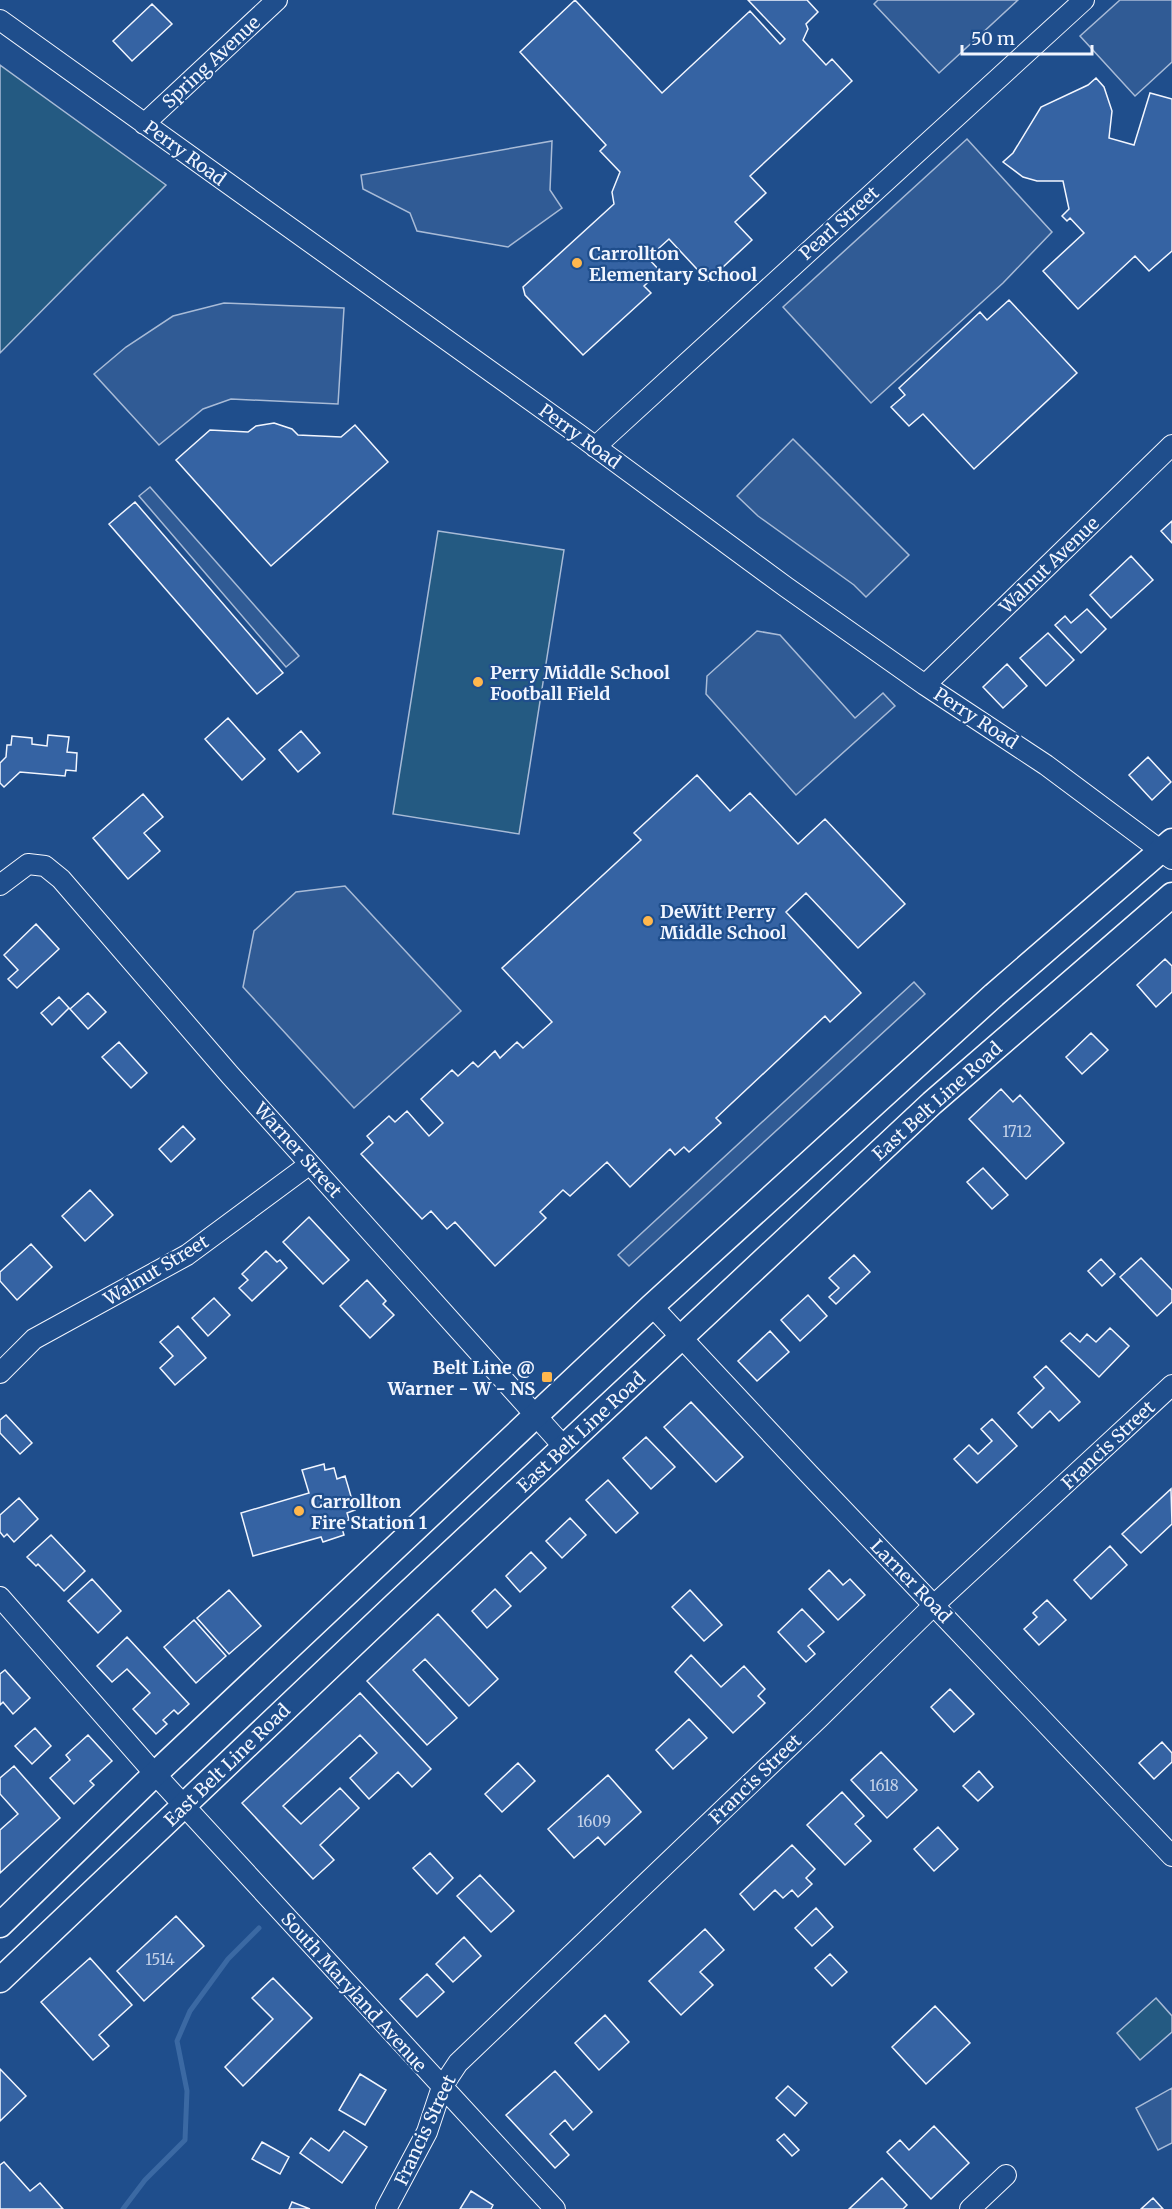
<svg xmlns="http://www.w3.org/2000/svg" width="1172" height="2209" font-family="Merriweather,serif">
  <rect width="100%" height="100%" fill="#1f4e8c"/>
  <path fill="#245a82" stroke="#a8bbd7" stroke-width="1.5" d="M0 65 166 185 0 353Z
    M438 531 564 550 519 834 393 814Z
    M1156 1998 1172 2016V2032L1140 2060 1117 2033Z"/>
  <path fill="#305b95" stroke="#a8bbd7" stroke-width="1.5" d="M878 0H1018L939 73 874 4Z
    M1120 0H1172V62L1135 96 1080 36Z
    M967 139 1052 232 1003 283 871 403 783 307Z
    M552 141 550 190 562 208 508 247 417 231 410 213 363 189 361 175Z
    M224 303 344 308 338 404 231 399 203 409 159 445 94 374 126 347 173 316Z
    M793 439 909 555 866 597 854 585 758 516 737 496Z
    M150 487 299 656 286 667 139 496Z
    M757 631 780 635 855 718 883 693 895 706 796 795 706 694 707 676Z
    M345 886 461 1011 354 1108 243 987 254 931 296 892Z
    M914 982 925 994 629 1266 618 1255Z
    M1172 2088V2143L1158 2150 1136 2108Z"/>
  <g fill="none" stroke-linecap="round" stroke-linejoin="round">
    <path stroke="#3b69a3" stroke-width="5" d="M123 2209 145 2180 185 2140 187 2091 177 2041 190 2011 228 1959 259 1928"/>
  </g>
  <path fill="#3563a3" stroke="#f2f6ff" stroke-width="1.5" d="M575 0 662 93 750 11 780 44 785 39 748 0H807L818 12 806 24 808 29 803 40 826 65 832 59 852 81 750 176 766 193 735 222 752 240 708 281 669 239 648 258 660 271 644 286 651 293 583 355 525 295 523 287 614 204 612 192 620 172 600 151 606 145 520 52Z
    M152 4 172 24 132 61 113 41Z
    M1096 78 1104 87 1112 111 1109 138 1134 145 1150 93 1172 99V251L1149 271 1135 256 1078 309 1043 271 1084 233 1070 218 1067 221 1062 216 1069 209 1063 181H1037L1023 177 1003 162 1013 153 1041 107 1088 85Z
    M1009 300 1077 373 974 469 923 414 909 426 891 407 905 395 899 388 980 312 987 320Z
    M274 423 292 429 298 435 341 437 355 425 388 462 271 566 176 460 210 430 248 432 256 426Z
    M135 502 283 673 257 694 109 524Z
    M1172 521V543L1161 531Z
    M1131 556 1153 580 1111 618 1090 595Z
    M1087 609 1106 629 1081 653 1055 625 1065 616 1071 623Z
    M1048 633 1074 660 1046 686 1020 658Z
    M1007 664 1027 686 1003 708 983 687Z
    M228 718 265 759 242 780 205 739Z
    M301 731 320 753 298 772 279 750Z
    M48 735 69 737 67 752 77 753 76 771 66 770 65 776 20 772 4 787 0 783V763L6 757 7 745H11L12 736 32 738V744L47 746Z
    M1148 757 1171 782 1152 800 1129 775Z
    M697 775 730 811 750 793 798 844 825 819 905 904 858 948 806 893 786 912 861 993 830 1022 825 1016 716 1118 721 1123 689 1152 684 1147 675 1155 670 1149 630 1187 607 1162 570 1196 563 1190 540 1212 546 1218 495 1266 455 1222 447 1229 431 1211 422 1219 361 1154 373 1143 367 1136 389 1116 395 1122 407 1111 429 1136 443 1123 421 1099 452 1070 458 1076 473 1062 478 1067 495 1051 500 1058 517 1042 523 1048 552 1022 502 968 641 840 634 833Z
    M143 794 163 817 144 833 160 851 128 879 93 838Z
    M36 924 59 949 17 988 8 979 18 970 4 955Z
    M1165 959 1172 966V992L1156 1007 1137 985Z
    M88 993 106 1012 88 1029 70 1009Z
    M59 997 69 1008 52 1025 41 1013Z
    M1091 1033 1108 1050 1082 1074 1066 1057Z
    M119 1042 147 1073 131 1088 102 1057Z
    M1001 1089 1013 1102 1020 1095 1064 1143 1026 1179 969 1119Z
    M183 1126 195 1139 171 1162 159 1149Z
    M983 1168 1008 1195 992 1209 967 1182Z
    M90 1190 113 1215 85 1241 62 1216Z
    M309 1217 349 1260 323 1284 283 1242Z
    M31 1244 52 1267 17 1300 0 1281V1272Z
    M266 1251 277 1262 280 1260 287 1268 252 1301 239 1288 248 1280 242 1274Z
    M854 1255 870 1272 836 1304 829 1297 839 1288 829 1278Z
    M1141 1258 1172 1290V1302L1157 1316 1120 1277Z
    M1101 1259 1115 1274 1102 1286 1088 1271Z
    M367 1280 386 1301 383 1304 394 1315 370 1338 340 1306Z
    M808 1295 827 1316 800 1341 781 1320Z
    M214 1298 230 1315 208 1336 192 1318Z
    M178 1326 206 1358 175 1385 160 1368 173 1356 160 1342Z
    M1110 1328 1129 1346 1099 1377 1061 1341 1070 1333 1080 1342 1087 1334 1096 1342Z
    M770 1331 789 1352 757 1381 738 1361Z
    M1046 1366 1080 1402 1059 1421 1050 1411 1032 1428 1018 1413 1044 1388 1034 1377Z
    M691 1402 743 1457 716 1482 664 1427Z
    M6 1415 32 1443 20 1454 0 1433V1420Z
    M992 1419 1017 1446 977 1483 954 1459 969 1445 978 1454 992 1441 981 1429Z
    M646 1437 675 1467 651 1489 623 1458Z
    M324 1464 325 1470 334 1468 337 1479 345 1476 355 1510 347 1513 349 1520 340 1522 344 1535 323 1542 321 1537 253 1556 241 1513 309 1493 302 1470Z
    M608 1480 638 1513 616 1533 586 1500Z
    M1171 1489 1172 1524 1141 1553 1122 1534Z
    M19 1498 38 1519 14 1542 7 1534 4 1537 0 1532V1515Z
    M570 1518 586 1535 562 1558 546 1541Z
    M51 1535 85 1571 64 1591 38 1564 36 1566 27 1557Z
    M1110 1546 1127 1565 1091 1599 1074 1580Z
    M531 1552 546 1568 520 1592 506 1576Z
    M829 1570 843 1585 850 1579 865 1595 838 1620 809 1589Z
    M92 1579 121 1611 98 1633 68 1601Z
    M495 1589 511 1606 487 1628 472 1611Z
    M229 1590 261 1626 229 1654 197 1618Z
    M690 1590 722 1625 704 1641 672 1607Z
    M1047 1600 1066 1620 1039 1645 1024 1629 1037 1617 1033 1613Z
    M802 1609 824 1632 808 1646 815 1654 806 1662 778 1632Z
    M438 1614 498 1679 469 1706 425 1659 413 1670 457 1718 427 1745 367 1681Z
    M194 1620 226 1656 196 1683 164 1647Z
    M127 1637 189 1704 178 1714 174 1710 163 1720 167 1724 156 1734 133 1709 150 1693 127 1669 112 1682 97 1666Z
    M691 1655 721 1687 744 1666 765 1689 758 1696 765 1703 733 1733 675 1672Z
    M5 1670 30 1698 13 1714 3 1702 0 1705V1674Z
    M950 1689 974 1714 954 1732 931 1707Z
    M360 1693 431 1769 412 1787 398 1772 369 1799 350 1778 377 1753 360 1735 283 1806 301 1824 340 1788 359 1808 320 1845 334 1860 313 1879 242 1803Z
    M689 1719 707 1738 673 1769 656 1750Z
    M35 1728 51 1746 32 1764 15 1746Z
    M88 1735 112 1761 90 1781 94 1785 74 1804 50 1778 70 1760 66 1755Z
    M1162 1742 1172 1753V1762L1154 1779 1139 1763Z
    M881 1752 917 1790 887 1818 851 1780Z
    M518 1763 535 1781 502 1812 485 1794Z
    M14 1766 60 1818 0 1873V1830L18 1814 0 1794V1778Z
    M979 1771 993 1787 978 1801 963 1786Z
    M608 1775 641 1812 605 1845 598 1837 574 1858 548 1829Z
    M842 1792 864 1816 855 1824 871 1841 845 1865 807 1825Z
    M938 1827 958 1849 934 1871 914 1849Z
    M792 1845 815 1869 806 1878 812 1884 798 1897 792 1890 783 1898 775 1890 754 1910 740 1894Z
    M430 1853 453 1878 437 1894 413 1868Z
    M480 1875 514 1911 491 1932 457 1896Z
    M816 1908 833 1927 812 1946 795 1928Z
    M176 1916 204 1946 144 2001 117 1971Z
    M705 1929 724 1950 700 1972 713 1985 681 2015 649 1981Z
    M464 1937 481 1956 453 1982 436 1964Z
    M830 1954 847 1972 832 1986 815 1968Z
    M90 1958 132 2005 99 2035 109 2046 93 2060 41 2002Z
    M427 1974 444 1992 417 2017 400 1999Z
    M273 1978 312 2018 243 2086 225 2067 273 2019 252 1998Z
    M935 2006 970 2043 926 2084 892 2047Z
    M605 2015 629 2042 599 2070 575 2043Z
    M0 2069 26 2096 0 2121Z
    M555 2071 592 2112 573 2130 565 2120 550 2134 569 2155 555 2168 506 2115Z
    M360 2074 386 2090 365 2125 339 2110Z
    M788 2086 807 2103 795 2116 776 2098Z
    M934 2126 969 2163 931 2199 887 2152 900 2140 909 2150Z
    M344 2131 367 2147 342 2183 300 2153 311 2138 329 2151Z
    M784 2134 799 2150 792 2156 777 2140Z
    M262 2142 289 2157 280 2174 252 2159Z
    M4 2162 30 2191 40 2183 63 2209H0V2165Z
    M882 2178 907 2205 903 2209H849Z
    M471 2191 493 2205 491 2209H460Z
    M1153 2198 1163 2209H1141Z
    M292 2202 310 2209H289Z"/>
  <g fill="none" stroke-linecap="round" stroke-linejoin="round">
    <defs>
      <path id="minor" d="M0 20 578 434 786 587 925 685 1046 765 1172 859
        M144 124 277 0
        M595 447 1084 0
        M925 685 1172 445
        M0 885 28 864 45 866 61 879 230 1075 564 1447
        M652 1306 807 1472 1172 1856
        M0 1373 34 1339 187 1255 310 1164
        M0 1597 155 1774 555 2209
        M386 2209 427 2132 442 2087 458 2063 819 1718 934 1605 1172 1385
        M970 2209 1006 2175"/>
      <path id="major" d="M0 1925 155 1774 652 1306 994 995 1172 841
        M0 1980 395 1605 932 1103 1172 895"/>
    </defs>
    <use href="#minor" stroke="#f2f6ff" stroke-width="22"/>
    <use href="#major" stroke="#f2f6ff" stroke-width="27"/>
    <use href="#minor" stroke="#1f4e8c" stroke-width="20"/>
    <use href="#major" stroke="#1f4e8c" stroke-width="24"/>
  </g>
  <g fill="#ffb74d" stroke="#1f4e8c" stroke-width="2">
    <circle cx="577" cy="263" r="6"/>
    <circle cx="478" cy="682" r="6"/>
    <circle cx="648" cy="921" r="6"/>
    <rect x="541" y="1371" width="12" height="12" rx="3"/>
    <circle cx="299" cy="1511" r="6"/>
  </g>
  <g text-anchor="middle" dominant-baseline="central" stroke-width="4.5" stroke-linejoin="round" paint-order="stroke">
    <g font-size="15" fill="#c3d1e8">
      <text x="1017" y="1131">1712</text>
      <text x="884" y="1785">1618</text>
      <text x="594" y="1821">1609</text>
      <text x="160" y="1959">1514</text>
    </g>
    <g font-size="18" fill="#f2f6ff" stroke="#1f4e8c">
      <text transform="translate(211 62) rotate(-43)">Spring Avenue</text>
      <text transform="translate(185 153) rotate(36)">Perry Road</text>
      <text transform="translate(839 223) rotate(-42)">Pearl Street</text>
      <text transform="translate(580 436) rotate(36)">Perry Road</text>
      <text transform="translate(1049 565) rotate(-44)">Walnut Avenue</text>
      <text transform="translate(976 718) rotate(33)">Perry Road</text>
      <text transform="translate(937 1101) rotate(-42)">East Belt Line Road</text>
      <text transform="translate(298 1150) rotate(48)">Warner Street</text>
      <text transform="translate(156 1270) rotate(-31)">Walnut Street</text>
      <text transform="translate(581 1432) rotate(-43)">East Belt Line Road</text>
      <text transform="translate(1108 1445) rotate(-43)">Francis Street</text>
      <text transform="translate(911 1581) rotate(46)">Larner Road</text>
      <text transform="translate(227 1765) rotate(-44)">East Belt Line Road</text>
      <text transform="translate(755 1779) rotate(-44)">Francis Street</text>
      <text transform="translate(354 1992) rotate(48)">South Maryland Avenue</text>
      <text transform="translate(425 2130) rotate(-65)">Francis Street</text>
    </g>
    <g font-size="18" font-weight="bold" fill="#f2f6ff" stroke="#1f4e8c" text-anchor="start">
      <text x="589" y="253">Carrollton<tspan x="589" dy="21">Elementary School</tspan></text>
      <text x="490" y="672">Perry Middle School<tspan x="490" dy="21">Football Field</tspan></text>
      <text x="660" y="911">DeWitt Perry<tspan x="660" dy="21">Middle School</tspan></text>
      <text x="535" y="1367" text-anchor="end">Belt Line @<tspan x="535" dy="21">Warner - W - NS</tspan></text>
      <text x="311" y="1501">Carrollton<tspan x="311" dy="21">Fire Station 1</tspan></text>
    </g>
  </g>
  <path d="M962 45v9h130v-9" fill="none" stroke="#f2f6ff" stroke-width="3"/>
  <text x="971" y="45" font-size="18" fill="#f2f6ff" stroke="#1f4e8c" stroke-width="4.5" paint-order="stroke">50 m</text>
</svg>
